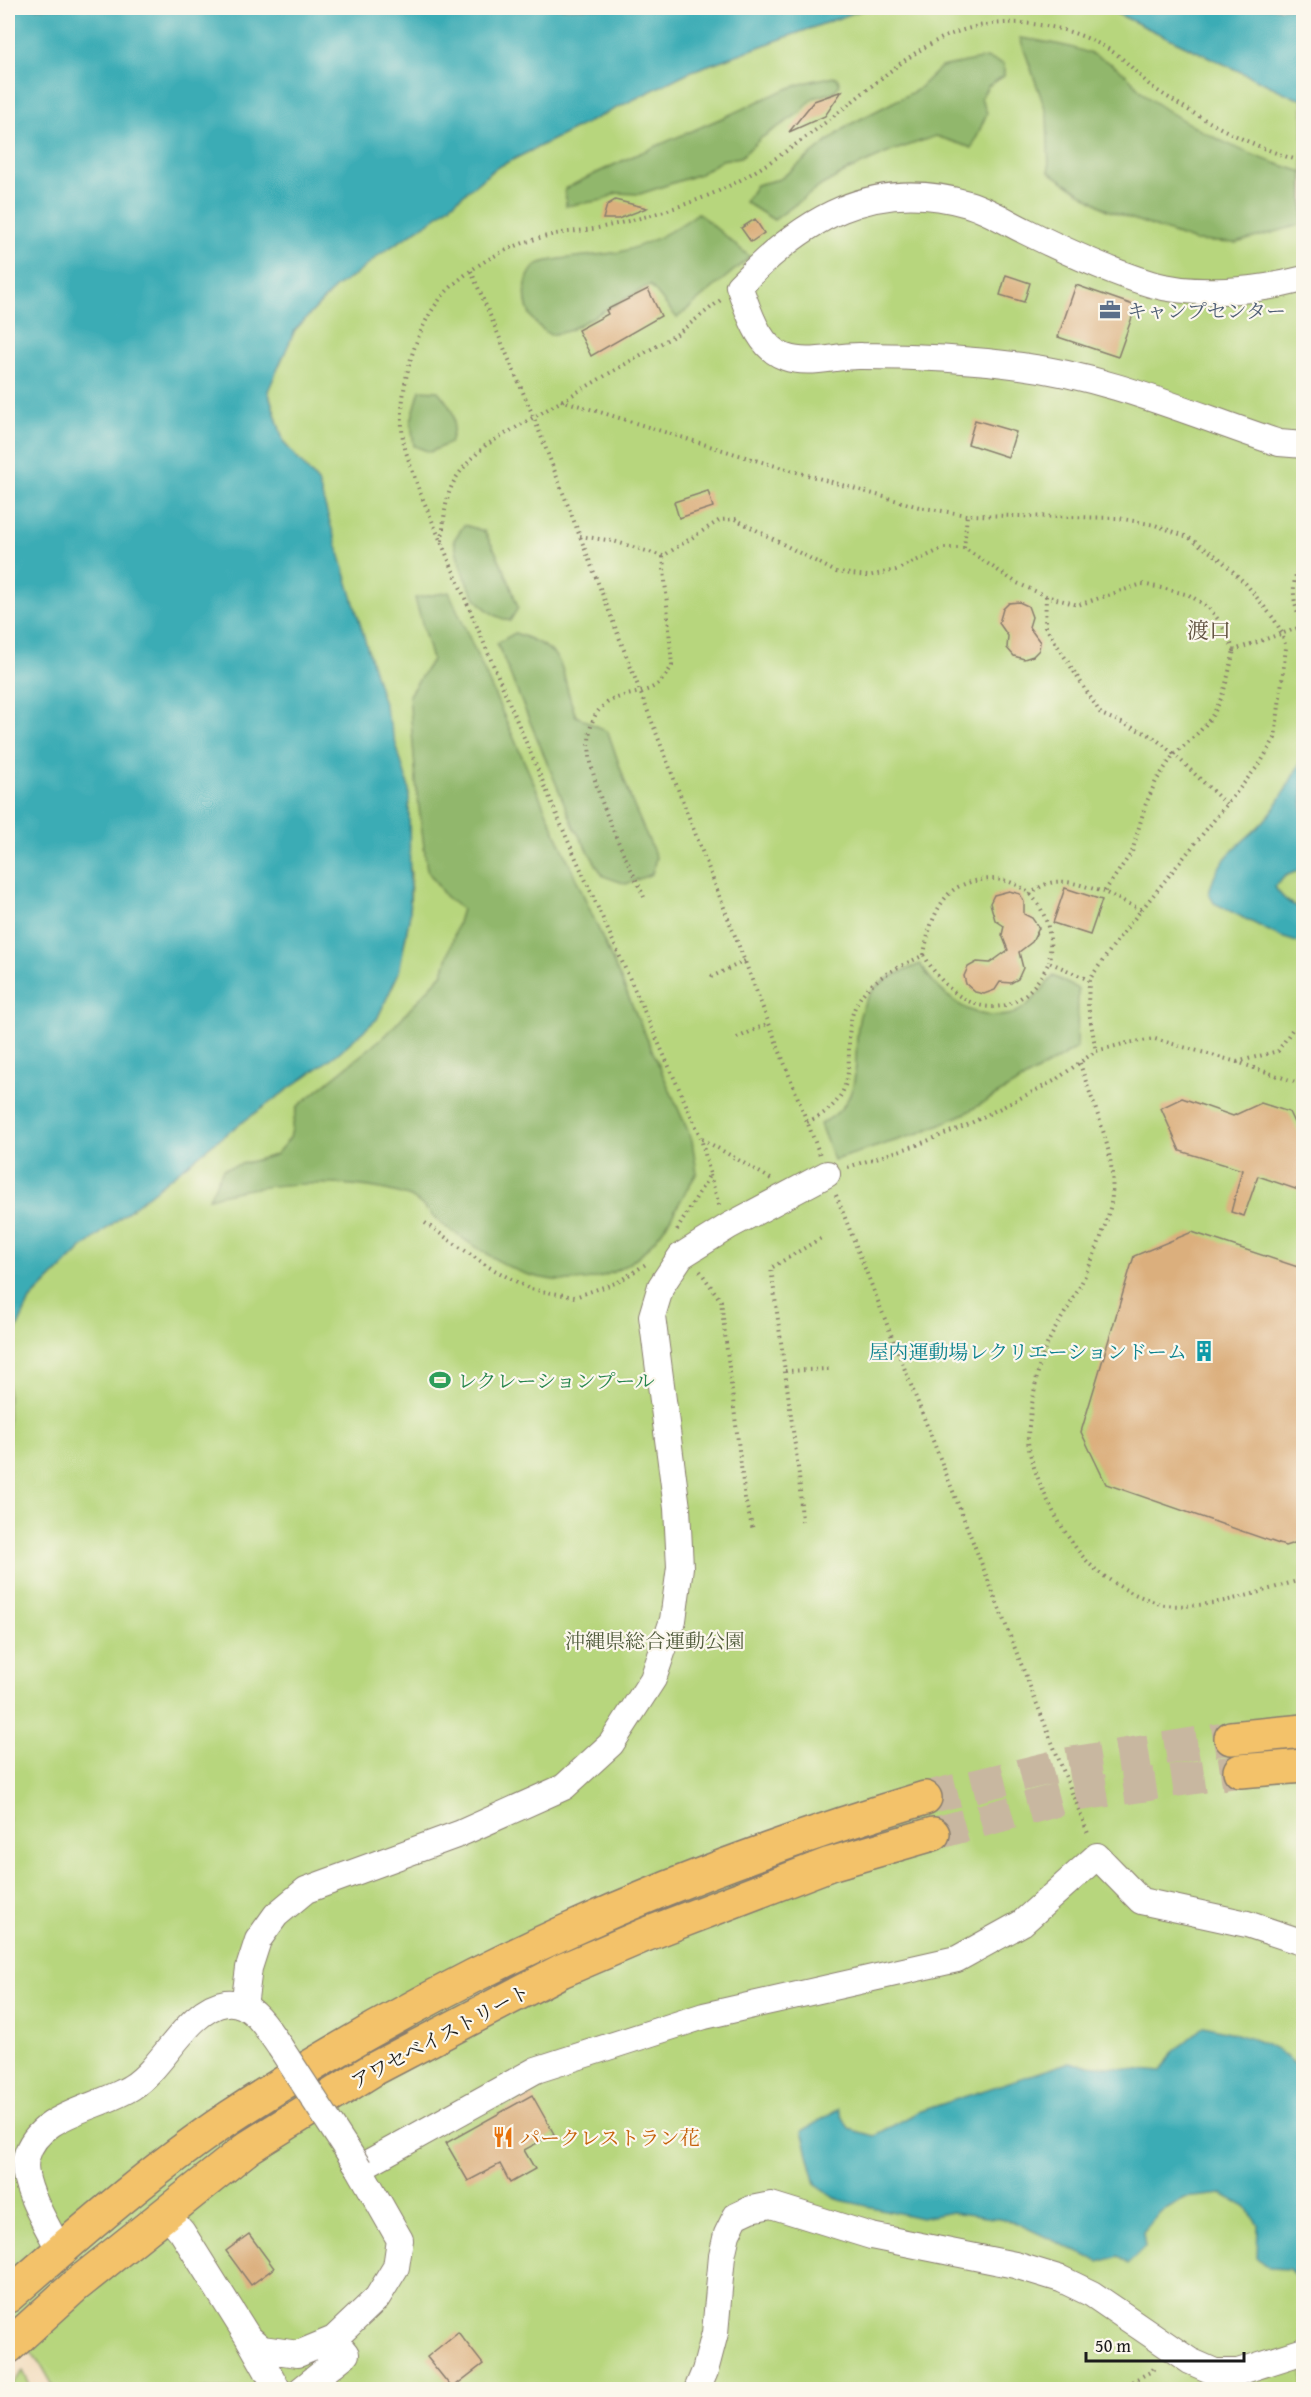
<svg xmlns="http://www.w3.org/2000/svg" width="1311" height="2397" font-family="'Gentium Book Plus','Noto Serif JP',serif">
  <rect width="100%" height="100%" fill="#fbf7ec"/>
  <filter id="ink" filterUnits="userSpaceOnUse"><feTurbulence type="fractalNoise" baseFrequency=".0167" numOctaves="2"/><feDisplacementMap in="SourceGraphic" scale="12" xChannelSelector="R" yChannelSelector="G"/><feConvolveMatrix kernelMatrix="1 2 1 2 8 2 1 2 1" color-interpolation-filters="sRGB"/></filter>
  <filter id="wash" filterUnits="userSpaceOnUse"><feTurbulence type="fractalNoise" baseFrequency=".008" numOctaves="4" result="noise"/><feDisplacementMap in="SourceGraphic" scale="24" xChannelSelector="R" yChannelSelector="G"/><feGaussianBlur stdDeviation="1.35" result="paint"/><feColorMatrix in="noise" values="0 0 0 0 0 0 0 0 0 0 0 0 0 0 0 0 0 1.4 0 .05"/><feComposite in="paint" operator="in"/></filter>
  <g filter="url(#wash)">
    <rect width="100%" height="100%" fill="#f3dec1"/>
    <path fill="#b7d67d" stroke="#6a794c" stroke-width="1.5" d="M867 8H1105L1296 98H1303V2389H55L43 2368 8 2320V1348L30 1300 81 1249 215 1142 337 1054 377 1019 399 972 410 914 411 873 318 482 284 443 268 390 295 330 336 287 358 273 380 254 431 221 496 168 689 72Z
      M23 2371 32 2389H8Z"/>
    <path fill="#91b76c" stroke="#566a44" stroke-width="1.5" d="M1020 38C1055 43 1096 49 1124 73 1133 80 1140 92 1150 99 1195 131 1250 157 1303 172V224L1236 243 1195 241 1107 210 1049 172 1047 114Z
      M986 58 1004 64V76L988 86 981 98 987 113 972 148 936 136 892 151 849 170 822 185 774 220 745 202 756 185 780 179 849 125 917 90 941 67Z
      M837 77 840 85 832 93 813 98 801 112 761 138 741 157 722 160 700 174 640 194 616 193 603 200 566 206 565 189C618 161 673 139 729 115 763 100 799 79 837 77Z
      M698 213 750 257 677 318 650 285 568 331 550 335C545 331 537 326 533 320 523 305 521 276 538 264 546 258 604 255 620 252 650 244 674 231 698 213Z
      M420 390 438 391C455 411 458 418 450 443L430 452 414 446 411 421Z
      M464 525 484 531C499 556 510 580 518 608L510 621C473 612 461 574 454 540Z
      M449 592 692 1140 697 1173C685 1191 675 1213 662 1231 627 1277 585 1290 529 1275 508 1269 484 1252 465 1240 458 1235 450 1230 443 1225 432 1216 420 1200 408 1196 352 1177 265 1182 209 1198L223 1169 275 1155 290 1138 297 1107 387 1034 443 973 462 909 445 896 427 870 417 793 409 695 432 660 415 598Z
      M515 633C574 654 556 666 576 716L608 732 632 802 656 857 652 874 626 884 603 876 575 829 497 643Z
      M920 964C939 994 971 1022 1008 1015 1027 1011 1042 990 1053 976L1078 989 1077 1048 964 1114 917 1134 834 1160 820 1124C884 1093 833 1027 878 985 889 976 907 970 920 964Z"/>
    <path fill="#3aacb5" stroke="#2b6468" stroke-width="1.5" d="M8 8H867L689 72 496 168 431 221 380 254 358 273 336 287 295 330 268 391 284 443 318 482 409 788 410 914 399 972 377 1019 337 1054 215 1142 81 1249 30 1300 8 1348Z
      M1105 8H1303V98H1296Z
      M1303 759V869L1285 876 1275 887C1282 898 1290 906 1303 908V944L1281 937 1214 903 1209 894C1218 851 1245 845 1269 815 1283 798 1291 777 1303 759Z
      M1204 2026C1240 2034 1279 2043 1303 2073L1304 2279 1300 2281 1289 2269 1269 2268 1257 2257 1258 2224 1246 2207 1222 2194 1185 2198 1160 2212 1143 2232 1145 2247 1128 2264 1118 2256 1099 2262 1012 2221 952 2212 921 2218 840 2200 816 2185 802 2131 839 2109 849 2129 874 2136 918 2112 1067 2063 1161 2072 1172 2053Z"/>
    <g id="blocks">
      <path fill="#dbaf7d" d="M842 91 825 116 789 132 814 101Z
        M615 200 647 208 618 219H603L607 205Z
        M755 219 764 233 751 242 741 228Z
        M1006 275 1030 283 1024 302 1000 295Z
        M1076 285 1136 306 1118 357 1058 337Z
        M648 289 661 316 591 356 578 330 608 314 606 310Z
        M975 420 1016 432 1008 457 968 444Z
        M708 491 713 507 679 518 674 502Z
        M1019 602 1028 606 1032 617 1029 627 1040 642 1039 650 1033 656 1024 659 1014 656 1007 648 1008 636 999 623 1003 609 1009 603Z
        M1065 888 1102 900 1090 935 1053 923Z
        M1009 891 1020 894 1024 902V914L1032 918 1039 928 1032 942 1019 952 1023 968 1018 979 1011 983 1000 982 995 990 984 994 975 992 966 984 964 976 968 967 977 962 990 963 1008 950 1002 935 1004 926 995 920 990 903 994 895Z
        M1182 1098 1233 1116 1261 1103 1289 1112 1304 1144V1192L1258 1176 1244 1216 1231 1212 1242 1170 1180 1151 1161 1108Z
        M1192 1232 1304 1269V1540L1285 1546 1106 1484 1081 1432 1134 1256Z
        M532 2095 554 2134 524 2150 535 2169 510 2183 500 2164 468 2181 446 2143Z
        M249 2234 274 2268 251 2285 226 2251Z
        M458 2332 483 2364 452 2388 427 2357Z"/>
    </g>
  </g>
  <g filter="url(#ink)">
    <use href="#blocks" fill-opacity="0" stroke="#887d6e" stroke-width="1.5"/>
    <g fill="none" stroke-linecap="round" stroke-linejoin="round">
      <path stroke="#c8b7a0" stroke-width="33" stroke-dasharray="33 16" stroke-linecap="butt" d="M925 1798 1066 1764 1231 1738
        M933 1834 1076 1795 1240 1771"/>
      <defs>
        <path id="minor" d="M1304 279C1258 291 1197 297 1151 284 1108 271 1065 251 1025 231 1007 222 988 210 968 204 873 176 803 219 739 286 748 309 758 348 785 357 810 366 836 355 862 356 915 356 968 359 1021 366 1109 377 1194 415 1279 443L1304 445
          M244 2006 249 1968 258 1940 276 1915 306 1890 459 1834 564 1787 611 1744 653 1679 673 1620 680 1567 677 1508 652 1316 661 1286 681 1256 729 1226 827 1174
          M165 2212 182 2232 248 2337 262 2349 298 2354 334 2339 377 2298 396 2267 400 2240 359 2168 536 2070 704 2016 957 1959 1022 1923 1097 1856 1141 1901 1247 1924 1304 1943
          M60 2251C48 2227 20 2184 26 2158 37 2113 98 2109 132 2087 164 2067 188 2008 226 2003 252 2000 267 2029 280 2047
          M248 2337 278 2390
          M301 2390 346 2354 334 2339
          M697 2390 705 2371 715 2333 722 2256 727 2234 736 2216 751 2209 771 2205 871 2236 1015 2265 1061 2279 1092 2294 1190 2361 1215 2372H1238L1304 2351"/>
        <path id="major" d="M1231 1738 1304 1731
          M1240 1771 1304 1766
          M8 2296C79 2234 151 2170 230 2117 449 1973 674 1873 925 1798
          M8 2347 75 2286 249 2147 374 2069 561 1971 645 1935 830 1864 933 1834"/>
      </defs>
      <use href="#minor" stroke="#887d6e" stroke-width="28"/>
      <use href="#major" stroke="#887d6e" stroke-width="36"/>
      <path stroke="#887d6e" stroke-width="4" stroke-dasharray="1.5 4.5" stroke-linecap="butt" d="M471 271 534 418 820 1155
        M561 400 755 460 919 507 967 515 1118 518 1155 525 1188 537 1219 558 1246 584 1274 619 1282 633 1286 648 1275 738 1261 762 1121 935 1089 980 1088 1006 1096 1051
        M580 536 613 541 663 556 720 520 735 519 836 572 868 576 896 570 944 548H964L1017 583 1046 596 1078 605 1142 584 1166 589 1189 595 1208 607 1221 623 1234 650 1304 626C1291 605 1290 578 1304 557
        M442 541C446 490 448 480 486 445L677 334 722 299
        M964 548 967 515
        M1046 596 1045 626 1101 714 1152 736 1174 754 1156 781 1145 806 1132 852 1104 892 1142 910
        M1226 804 1174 754C1218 719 1222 704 1234 650
        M1030 895C1053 872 1076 884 1104 892
        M644 897C626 855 561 742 603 706 618 692 643 696 658 684 663 680 668 672 672 666L663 556
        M924 955C927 935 933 912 947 896 953 888 965 883 975 881 1027 869 1057 915 1049 962
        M711 977 745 961
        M737 1038 769 1023
        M1237 1062 1278 1051 1292 1030 1304 1029
        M1080 1063C1093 1108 1119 1155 1111 1203 1108 1223 1090 1266 1081 1284 1068 1312 1051 1329 1041 1360 1037 1371 1027 1430 1028 1441 1031 1476 1067 1545 1094 1568 1109 1581 1126 1591 1144 1598 1151 1600 1159 1605 1166 1605 1211 1610 1261 1591 1304 1579
        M807 1122C884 1089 819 1026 875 982 889 970 908 963 924 955 956 1014 1016 1031 1049 962L1089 980
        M702 1139 771 1179
        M848 1167 917 1145 967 1125 1054 1081 1096 1051 1127 1043 1155 1039 1237 1062 1304 1085
        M710 1175 720 1208
        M836 1195 1089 1836
        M425 1223 487 1266 530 1289 575 1297 618 1282 646 1264
        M677 1230 710 1174 701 1138 565 834 419 490C414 474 406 456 403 439 397 393 414 324 448 290 476 262 512 244 551 235 568 231 586 231 603 227 644 218 690 205 727 187 767 167 814 132 849 104 905 60 944 20 1021 23 1056 25 1092 36 1120 57 1133 67 1142 80 1155 89 1201 119 1250 147 1304 162
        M700 1271 721 1301 745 1499 753 1530
        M785 1371 829 1369
        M802 1522 799 1475 771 1268 821 1238
        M1116 2390 1152 2371 1156 2365"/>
      <use href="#minor" stroke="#fff" stroke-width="26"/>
      <use href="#major" stroke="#f3c26a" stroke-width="33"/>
      <defs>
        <path id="minor-bridge" d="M280 2047 359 2168"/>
      </defs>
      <use href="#minor-bridge" stroke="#887d6e" stroke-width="28" stroke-linecap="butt"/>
      <use href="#minor-bridge" stroke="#fff" stroke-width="26"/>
    </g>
  </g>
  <defs>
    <symbol id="office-bare" viewBox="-9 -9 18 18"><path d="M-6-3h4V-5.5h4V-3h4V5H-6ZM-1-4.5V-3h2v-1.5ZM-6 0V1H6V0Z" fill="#5c6f8a" stroke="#fbf7ec" stroke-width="2.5" paint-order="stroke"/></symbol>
    <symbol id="building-bare" viewBox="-9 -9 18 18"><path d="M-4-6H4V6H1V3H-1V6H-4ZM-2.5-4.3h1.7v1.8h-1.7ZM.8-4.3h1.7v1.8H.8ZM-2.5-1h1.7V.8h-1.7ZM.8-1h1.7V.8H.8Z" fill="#0f9aa8" stroke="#fbf7ec" stroke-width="2.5" paint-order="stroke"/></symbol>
    <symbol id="stadium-bare" viewBox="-9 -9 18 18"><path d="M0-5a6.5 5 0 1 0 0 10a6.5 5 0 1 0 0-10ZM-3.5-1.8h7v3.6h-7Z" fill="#2e9e5b" stroke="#fbf7ec" stroke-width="2.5" paint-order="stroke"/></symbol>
    <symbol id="restaurant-bare" viewBox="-9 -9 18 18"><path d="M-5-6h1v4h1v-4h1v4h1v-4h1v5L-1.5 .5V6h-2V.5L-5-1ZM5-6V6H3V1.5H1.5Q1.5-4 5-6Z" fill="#e8710a" stroke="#fbf7ec" stroke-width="2.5" paint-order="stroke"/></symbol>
  </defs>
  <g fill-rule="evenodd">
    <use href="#office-bare" x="1095" y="295" width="30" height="30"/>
    <use href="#building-bare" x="1189" y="1336" width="30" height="30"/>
    <use href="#stadium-bare" x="425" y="1365" width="30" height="30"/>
    <use href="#restaurant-bare" x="488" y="2122" width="30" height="30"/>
  </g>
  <g text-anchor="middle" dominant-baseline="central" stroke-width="4.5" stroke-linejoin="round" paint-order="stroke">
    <g font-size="20" fill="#4e5e75" stroke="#fbf7ec" text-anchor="start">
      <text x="1127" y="310">キャンプセンター</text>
    </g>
    <g font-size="20" fill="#0d838f" stroke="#fbf7ec" text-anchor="end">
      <text x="1187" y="1351">屋内運動場レクリエーションドーム</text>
    </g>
    <g font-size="20" fill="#27864d" stroke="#fbf7ec" text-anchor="start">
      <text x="457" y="1380">レクレーションプール</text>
    </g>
    <g font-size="20" fill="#525d3e" stroke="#fbf7ec">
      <text x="655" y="1640">沖縄県総合運動公園</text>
    </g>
    <g font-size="20" fill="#1c1c1c" stroke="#fbf7ec">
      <text transform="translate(440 2036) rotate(-28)">アワセベイストリート</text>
    </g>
    <g font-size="20" fill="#c56008" stroke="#fbf7ec" text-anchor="start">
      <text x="520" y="2137">パークレストラン花</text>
    </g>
    <g font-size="22" fill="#5f4f3e" stroke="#fbf7ec">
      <text x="1209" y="630">渡口</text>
    </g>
  </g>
  <rect width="1311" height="2397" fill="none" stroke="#fbf7ec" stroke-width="30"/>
  <path d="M1086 2352v9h158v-9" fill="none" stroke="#1c1c1c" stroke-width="3"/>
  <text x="1095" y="2352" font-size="18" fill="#1c1c1c" stroke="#fbf7ec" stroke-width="4.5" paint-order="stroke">50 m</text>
</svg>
